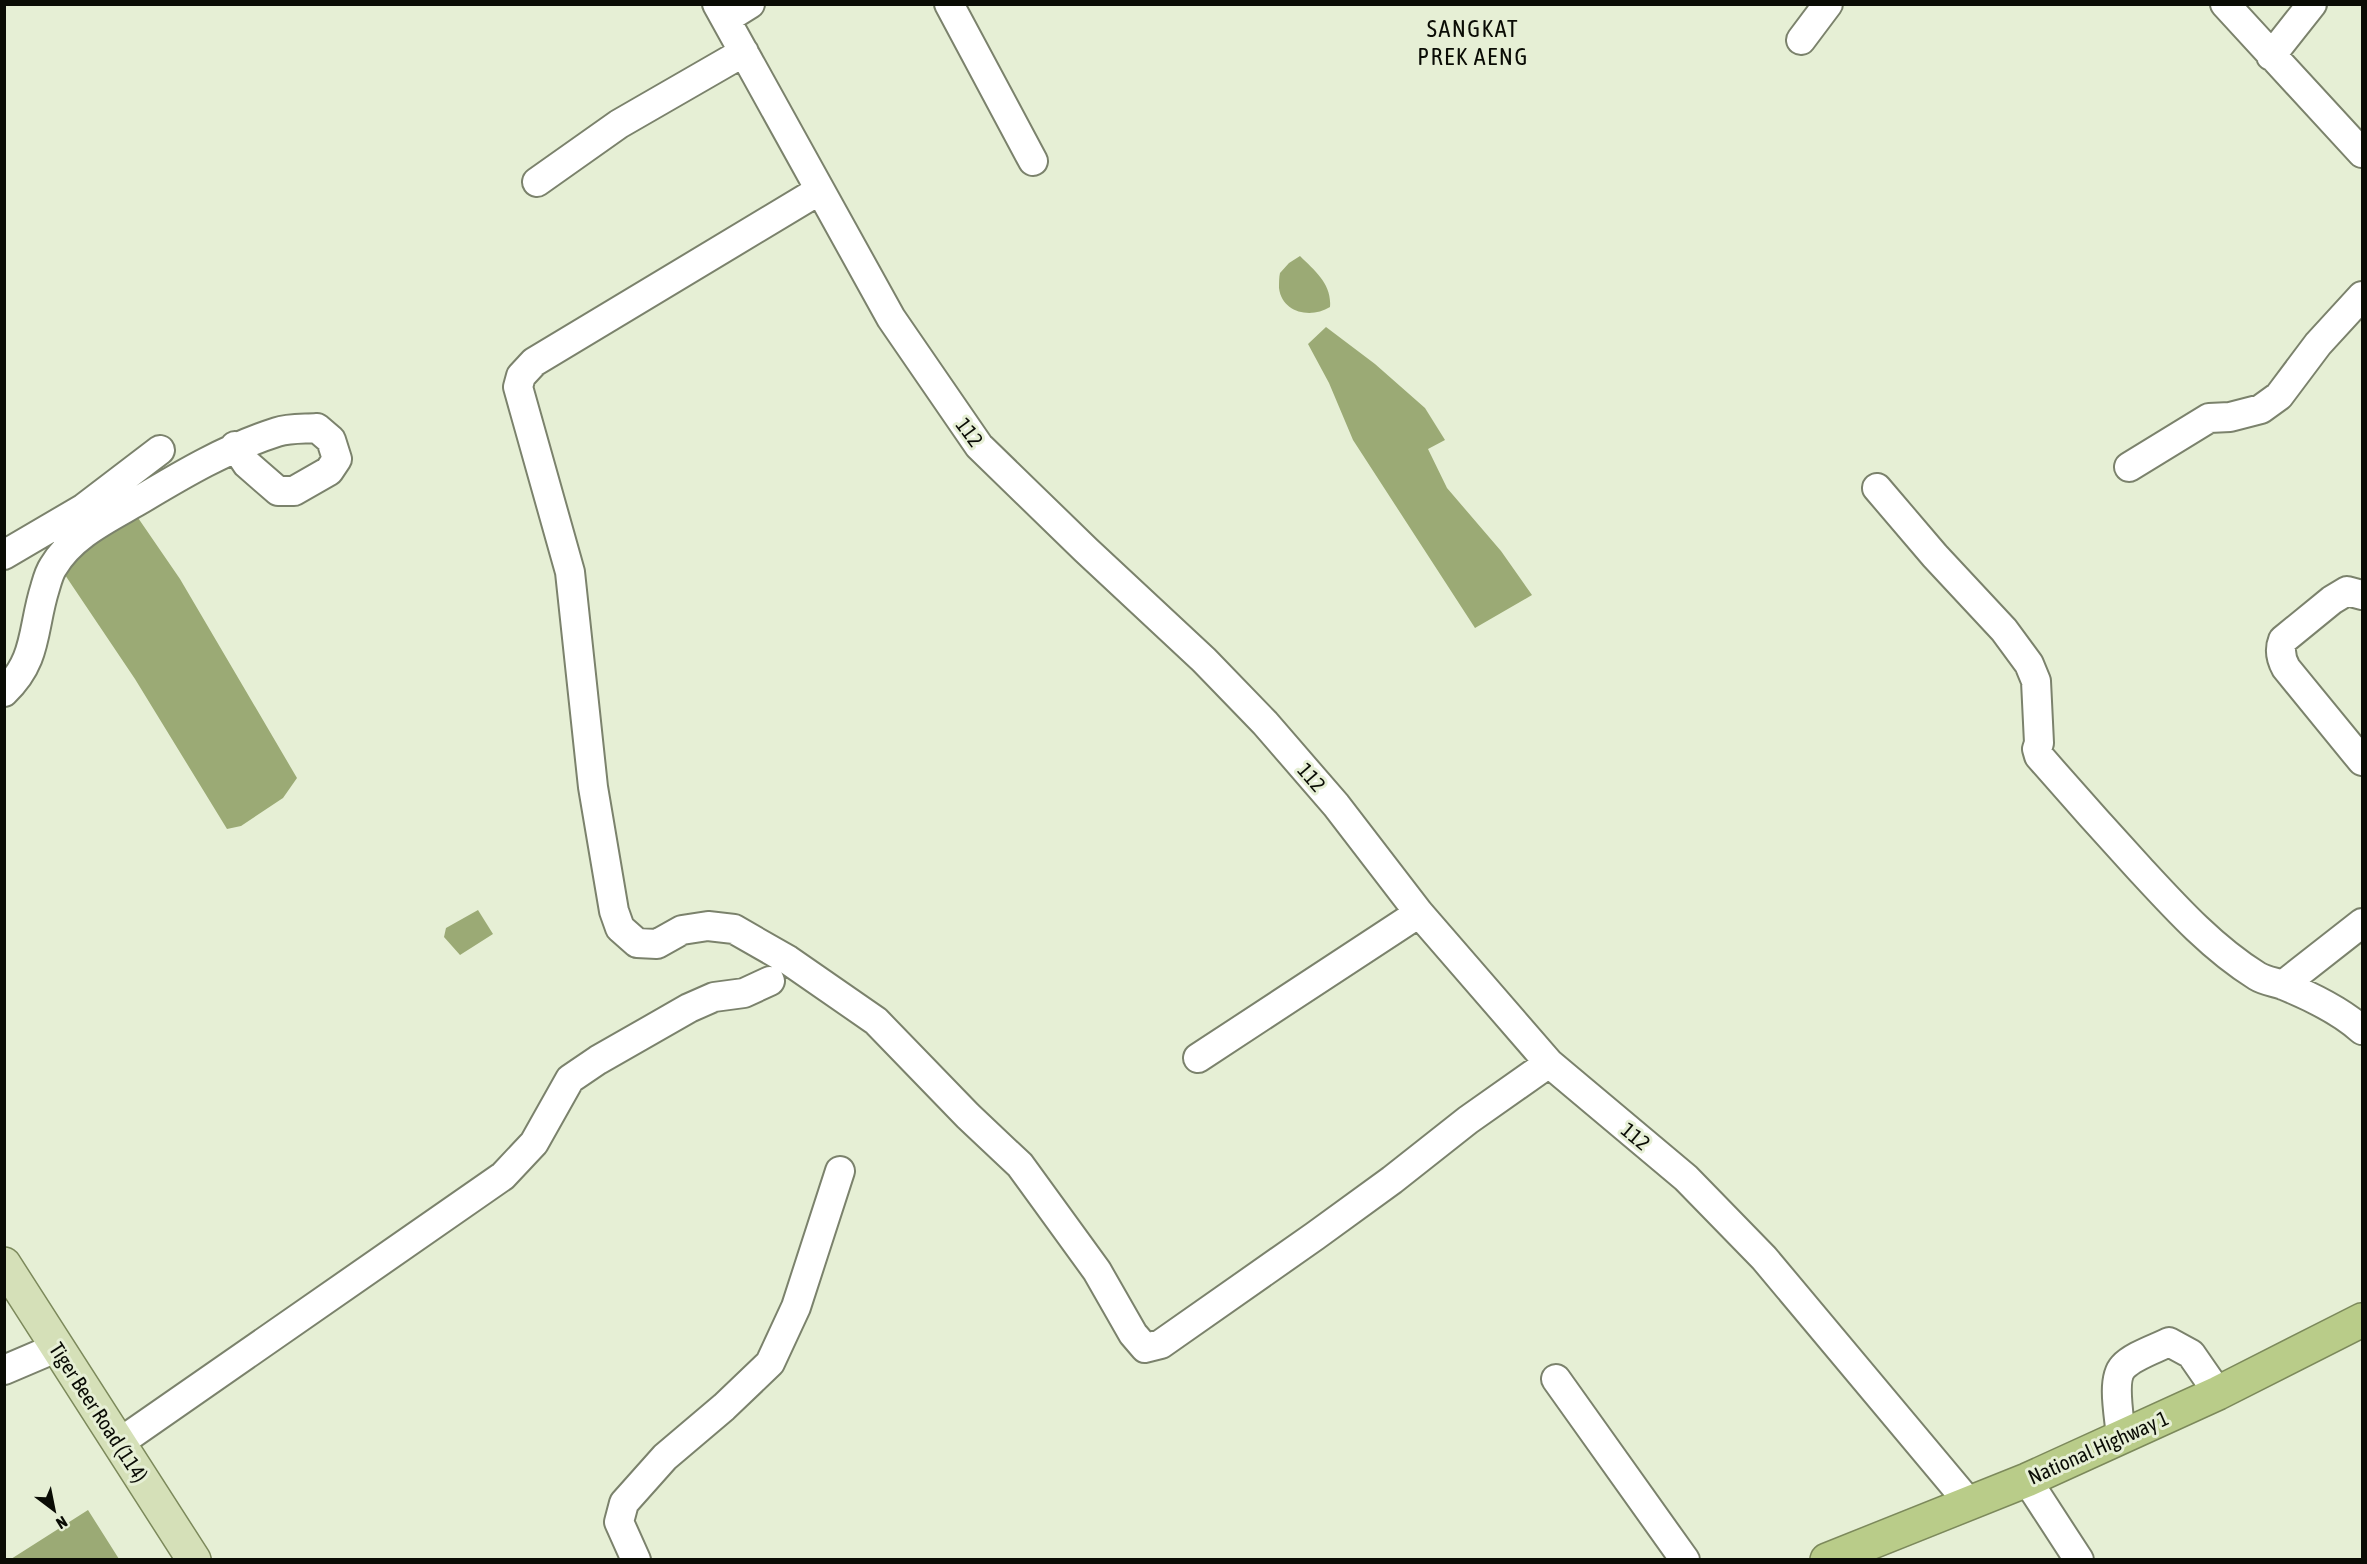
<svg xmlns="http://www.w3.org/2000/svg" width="2367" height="1564" font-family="'Asap Condensed',sans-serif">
  <rect width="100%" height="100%" fill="#e6efd5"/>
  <path fill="#9baa75" d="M1300 256C1315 271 1332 284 1330 307 1311 319 1282 313 1279 288 1279 283 1279 277 1280 273L1289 263Z
    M1326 327 1375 364 1425 408 1445 440 1428 449 1447 488 1501 551 1532 595 1475 628 1353 440 1329 383 1308 344Z
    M134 512 180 579 297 778 283 798 241 826 227 829 135 679 61 569Z
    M478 910 493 934 460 955 444 937 446 928Z
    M88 1510 119 1559H11Z"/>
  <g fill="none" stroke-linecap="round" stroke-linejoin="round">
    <defs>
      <path id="minor" d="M717 4 891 318 979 446 1086 550 1204 660 1265 723 1336 805 1419 913 1549 1063 1686 1178 1764 1258 1970 1504
        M949 4 1033 161
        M2225 4 2362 153
        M726 19 750 4
        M1801 40 1828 4
        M2271 56 2312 4
        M537 182 619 124 744 52
        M820 190 534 362 521 376 518 387 570 572 593 787 614 911 620 928 637 943 657 944 682 930 708 926 734 929 788 960 876 1021 968 1116 1020 1165 1097 1271 1133 1334 1145 1348 1161 1344 1315 1236 1392 1180 1468 1120 1549 1063
        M2129 467 2209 418 2230 417 2261 409 2279 396 2318 344 2362 296
        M1877 488 1935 556 2004 630 2029 664 2036 681 2039 743 2037 749 2039 756C2072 794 2105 831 2139 868 2175 907 2212 948 2257 976 2265 981 2275 982 2283 985 2310 996 2341 1011 2362 1030
        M4 555 84 508 160 450
        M2362 595 2347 591 2332 600 2283 640C2279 650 2281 659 2286 668L2362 761
        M4 692C38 660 32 629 45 588 47 581 49 573 53 567 72 535 107 519 138 501 183 474 227 448 277 432 289 428 304 429 317 428L331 440 337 459 329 471 294 491H278L247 464 235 446
        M2283 985 2362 923
        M1198 1058 1419 913
        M4 1370 58 1347
        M1556 1379 1685 1560
        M2121 1437C2120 1420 2111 1380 2123 1367 2133 1356 2155 1349 2169 1342L2191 1354 2218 1393
        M119 1443 503 1176 534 1143 570 1079 598 1060 689 1008 714 997 744 993 770 981
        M2027 1480 2079 1560
        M636 1560 619 1522 624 1503 665 1457 724 1407 770 1363 796 1307 840 1171"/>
      <path id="major" d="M4 1264 194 1560"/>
      <path id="highway" d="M1827 1560 2027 1480 2218 1393 2362 1320"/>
    </defs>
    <use href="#minor" stroke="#7b826c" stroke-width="32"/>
    <use href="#major" stroke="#7c895b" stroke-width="36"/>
    <use href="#highway" stroke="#7c895b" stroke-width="36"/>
    <use href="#minor" stroke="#fff" stroke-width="28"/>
    <use href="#major" stroke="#d5e0b8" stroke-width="33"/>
    <use href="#highway" stroke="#b9cc89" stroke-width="33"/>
  </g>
  <g text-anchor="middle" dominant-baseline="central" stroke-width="6" stroke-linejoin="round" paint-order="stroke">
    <g font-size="21" fill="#0a0c05" stroke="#e6efd5">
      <text transform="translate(970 432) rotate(53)">112</text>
      <text transform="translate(1312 777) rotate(49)">112</text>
      <text transform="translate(1636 1136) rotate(40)">112</text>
      <text transform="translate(99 1412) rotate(57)">Tiger Beer Road (114)</text>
      <text transform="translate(2098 1447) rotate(-24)">National Highway 1</text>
    </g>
    <g font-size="24" letter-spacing="1.5" fill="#0a0c05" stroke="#e6efd5">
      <text x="1473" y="28">SANGKAT<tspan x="1473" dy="28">PREK AENG</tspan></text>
    </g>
  </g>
  <rect width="2367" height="1564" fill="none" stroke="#0a0c05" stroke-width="12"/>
  <g transform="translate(54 1510) rotate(148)" stroke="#e6efd5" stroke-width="4.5" paint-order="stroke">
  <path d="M0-4.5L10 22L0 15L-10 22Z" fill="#0a0c05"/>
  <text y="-9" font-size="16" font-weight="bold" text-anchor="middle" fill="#0a0c05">N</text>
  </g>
</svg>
